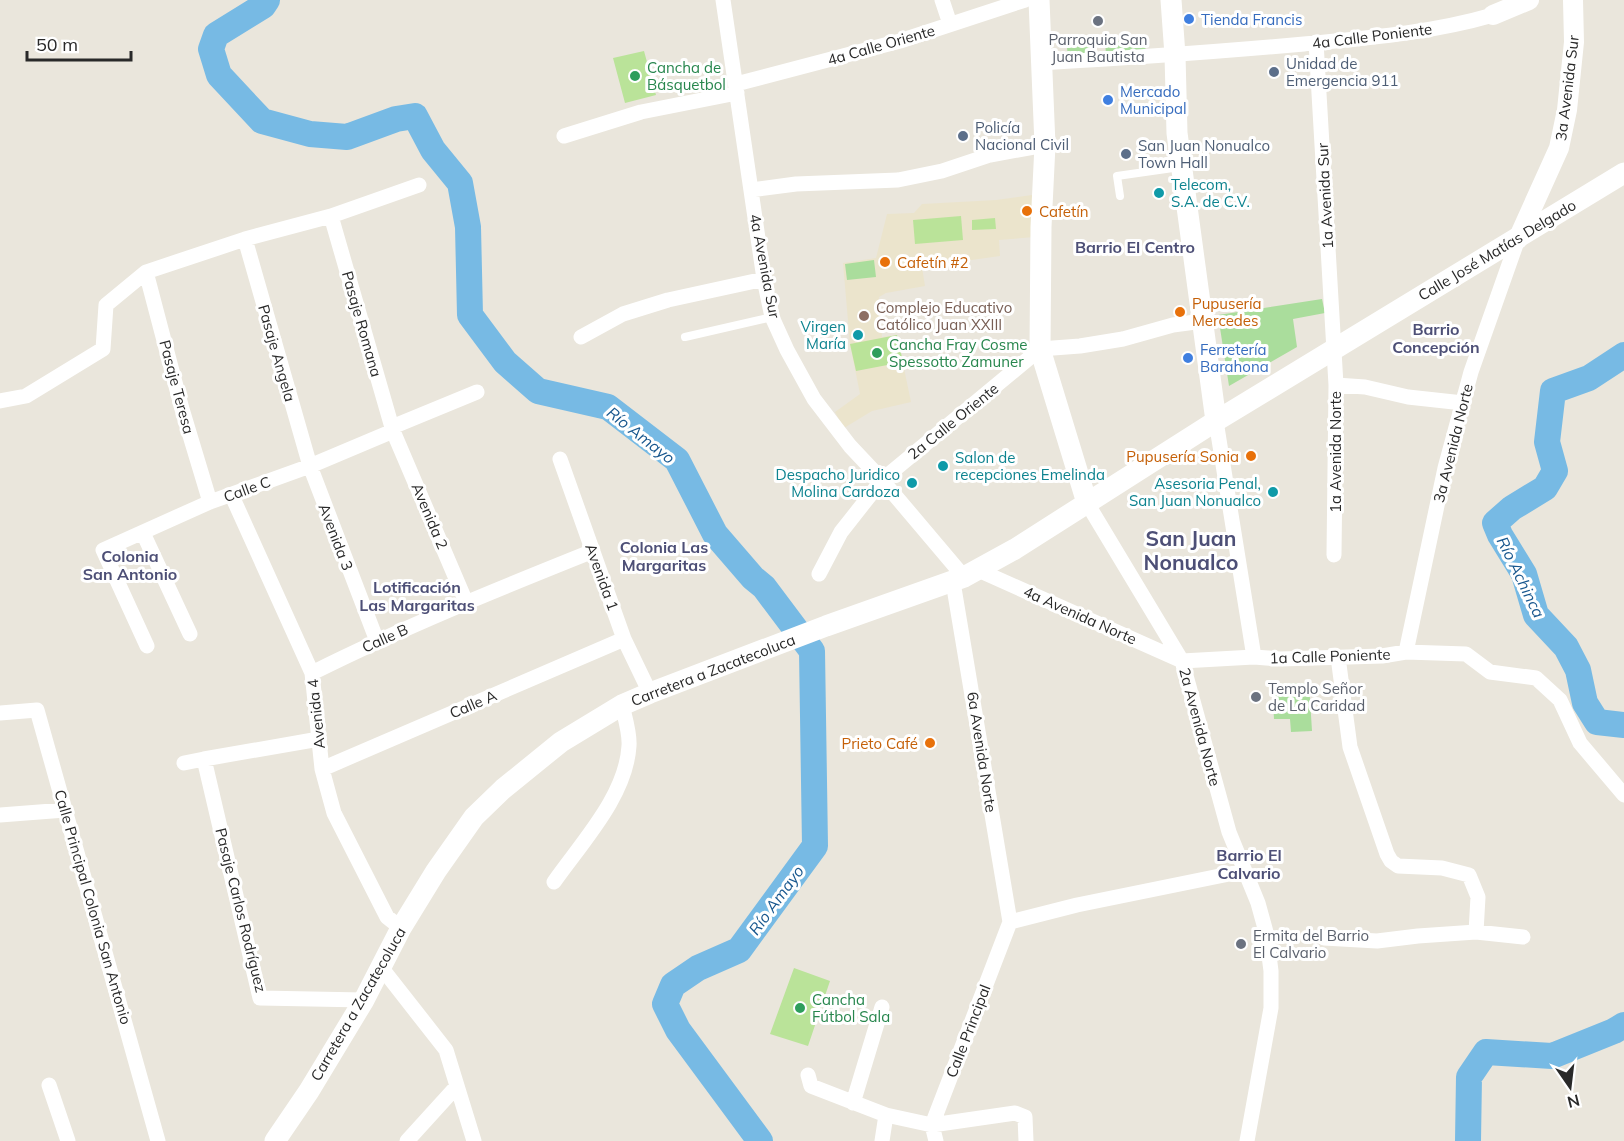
<svg xmlns="http://www.w3.org/2000/svg" width="1624" height="1141" font-family="Mulish,sans-serif">
  <rect width="100%" height="100%" fill="#eae6dc"/>
  <path fill="#ebe4cc" d="M1032 195 1035 237 999 240 1000 256 922 267 925 286 886 293 879 297 882 337 897 335 911 402 872 411 844 428 835 412 860 394 850 344 843 263 876 258 887 214 914 213 922 204 996 200Z"/>
  <path fill="#aadd9c" d="M1132 40 1133 46H1145L1146 51 1106 54 1105 42Z
    M1096 41V54L1068 56 1067 48 1080 46V42Z
    M874 260 876 277 847 280 845 264Z
    M1322 299 1325 313 1293 319 1297 347 1229 386 1218 315Z
    M1309 683 1312 731 1291 732 1290 719H1274L1272 684Z"/>
  <path fill="#bae399" d="M644 51 656 95 625 103 613 58Z
    M961 216 963 240 915 244 913 220Z
    M995 218 996 229 972 230V220Z
    M897 335 903 362 856 371 850 344Z
    M794 968 830 981 808 1046 770 1034Z"/>
  <g fill="none" stroke-linecap="round" stroke-linejoin="round">
    <path stroke="#77bae4" stroke-width="26" d="M267 0 263 6 216 35 211 49 219 75 262 121 310 134 347 137 396 119 415 116 433 150 460 183 468 227 470 315 505 362 538 391 608 407 677 460 715 534 753 578 764 587 812 651 815 846 739 950 698 968 673 985 665 1004 678 1030 760 1141
      M1624 355 1589 378 1553 391 1547 442 1555 471 1545 488 1512 508 1495 523 1500 535 1524 574 1536 615 1566 647 1578 670 1585 703 1597 722 1624 725
      M1468 1141 1469 1077 1486 1052 1552 1056 1614 1031 1624 1025"/>
    <path stroke="#fff" stroke-width="8" d="M1120 196 1117 176 1180 167
      M685 337 772 317"/>
    <path stroke="#fff" stroke-width="15" d="M723 0 764 279 772 317 787 350 814 399 850 446 882 480 964 577
      M942 0 950 24
      M1316 42 1336 385 1334 555
      M1040 63C1128 58 1216 52 1304 44 1367 38 1431 33 1493 15
      M736 84 900 41 1025 0
      M564 136 641 112 737 93
      M751 190 796 184 898 180 942 171 990 155 1045 145
      M331 216 393 431 466 602
      M245 239 310 466 377 641
      M146 272 182 409 210 502
      M581 337 623 314 668 300 764 279
      M1336 385 1365 387 1408 397 1463 403
      M0 401 26 396 103 349 106 305 146 272 245 239 331 216 419 185
      M1216 421 1254 657
      M392 427 477 392
      M560 459 624 639 650 693
      M232 496 312 673 322 769 334 813 387 917 401 928
      M1087 503 1182 661 1229 832 1258 903 1266 932 1271 971V1008L1247 1141
      M143 533 190 634
      M978 570 1182 661 1254 657 1280 659 1382 656 1406 652 1466 654 1490 672 1536 678 1560 700 1580 743 1624 795
      M819 574 841 532 882 480 1040 349 1080 346 1123 339 1173 325 1203 321
      M147 646 103 550 210 502 310 466 393 431
      M1406 652 1445 468 1471 372 1518 239
      M1338 657 1350 747 1387 854 1391 861 1398 866 1442 868 1469 875 1478 897 1476 932
      M312 673C404 627 498 589 593 551
      M0 713 37 710 158 1141
      M319 739 204 759 260 998 364 1000
      M184 763 204 759
      M322 769 624 639
      M0 815 65 810
      M554 882C582 842 626 796 629 746 630 733 625 718 622 705
      M1010 922 1077 905 1244 871
      M1324 938 1377 941 1418 936 1476 932 1523 937
      M381 967 446 1050 474 1141
      M808 1075 811 1086 886 1115 932 1125 1015 1113 1025 1117 1026 1141
      M49 1085 68 1141
      M853 1103 882 1007
      M407 1141 457 1086
      M882 1141 886 1115
      M936 1141 932 1125 1010 922 953 582"/>
    <path stroke="#fff" stroke-width="20" d="M1493 15 1529 0
      M1518 239 1559 148 1567 110 1574 42 1573 0"/>
    <path stroke="#fff" stroke-width="21" d="M1039 0 1045 145 1041 227 1040 349 1087 503
      M1171 0 1175 55 1177 133 1216 421
      M275 1141 309 1091 364 1000 401 928 436 871 474 817 503 789 561 742 622 705 650 693 826 626 964 577 1015 549 1216 421 1624 173"/>
  </g>
  <g fill="#3f7fe0" stroke="#fff" stroke-width="2">
    <circle cx="1189" cy="19" r="6"/>
    <circle cx="1108" cy="100" r="6"/>
    <circle cx="1188" cy="358" r="6"/>
  </g>
  <g fill="#6b7280" stroke="#fff" stroke-width="2">
    <circle cx="1098" cy="21" r="6"/>
    <circle cx="1256" cy="697" r="6"/>
    <circle cx="1241" cy="944" r="6"/>
  </g>
  <g fill="#5c6f8a" stroke="#fff" stroke-width="2">
    <circle cx="1274" cy="72" r="6"/>
    <circle cx="963" cy="136" r="6"/>
    <circle cx="1126" cy="154" r="6"/>
  </g>
  <g fill="#2e9e5b" stroke="#fff" stroke-width="2">
    <circle cx="635" cy="76" r="6"/>
    <circle cx="877" cy="353" r="6"/>
    <circle cx="800" cy="1008" r="6"/>
  </g>
  <g fill="#0f9aa8" stroke="#fff" stroke-width="2">
    <circle cx="1159" cy="193" r="6"/>
    <circle cx="858" cy="335" r="6"/>
    <circle cx="943" cy="466" r="6"/>
    <circle cx="912" cy="483" r="6"/>
    <circle cx="1273" cy="492" r="6"/>
  </g>
  <g fill="#e8710a" stroke="#fff" stroke-width="2">
    <circle cx="1027" cy="211" r="6"/>
    <circle cx="885" cy="262" r="6"/>
    <circle cx="1180" cy="312" r="6"/>
    <circle cx="1251" cy="456" r="6"/>
    <circle cx="930" cy="743" r="6"/>
  </g>
  <circle fill="#8d6e63" stroke="#fff" stroke-width="2" cx="864" cy="316" r="6"/>
  <g text-anchor="middle" dominant-baseline="central" stroke-width="6" stroke-linejoin="round" paint-order="stroke">
    <g font-size="15" fill="#366cbe" stroke="#fff" text-anchor="start">
      <text x="1201" y="19">Tienda Francis</text>
      <text x="1120" y="91">Mercado<tspan x="1120" dy="17">Municipal</tspan></text>
      <text x="1200" y="349">Ferretería<tspan x="1200" dy="17">Barahona</tspan></text>
    </g>
    <g font-size="15" fill="#292929" stroke="#fff">
      <text transform="translate(1372 36) rotate(-7)">4a Calle Poniente</text>
      <text transform="translate(881 45) rotate(-16)">4a Calle Oriente</text>
      <text transform="translate(1567 88) rotate(-83)">3a Avenida Sur</text>
      <text transform="translate(1325 196) rotate(-93)">1a Avenida Sur</text>
      <text transform="translate(1497 250) rotate(-31)">Calle José Matías Delgado</text>
      <text transform="translate(765 266) rotate(79)">4a Avenida Sur</text>
      <text transform="translate(362 324) rotate(74)">Pasaje Romana</text>
      <text transform="translate(277 353) rotate(74)">Pasaje Angela</text>
      <text transform="translate(177 387) rotate(75)">Pasaje Teresa</text>
      <text transform="translate(953 421) rotate(-39)">2a Calle Oriente</text>
      <text transform="translate(1453 443) rotate(-76)">3a Avenida Norte</text>
      <text transform="translate(1335 452) rotate(-90)">1a Avenida Norte</text>
      <text transform="translate(247 489) rotate(-20)">Calle C</text>
      <text transform="translate(430 516) rotate(67)">Avenida 2</text>
      <text transform="translate(336 537) rotate(69)">Avenida 3</text>
      <text transform="translate(602 577) rotate(70)">Avenida 1</text>
      <text transform="translate(1080 615) rotate(24)">4a Avenida Norte</text>
      <text transform="translate(385 638) rotate(-24)">Calle B</text>
      <text transform="translate(1330 656) rotate(-2)">1a Calle Poniente</text>
      <text transform="translate(713 670) rotate(-21)">Carretera a Zacatecoluca</text>
      <text transform="translate(473 704) rotate(-23)">Calle A</text>
      <text transform="translate(316 714) rotate(-96)">Avenida 4</text>
      <text transform="translate(1200 727) rotate(75)">2a Avenida Norte</text>
      <text transform="translate(982 752) rotate(81)">6a Avenida Norte</text>
      <text transform="translate(93 907) rotate(74)">Calle Principal Colonia San Antonio</text>
      <text transform="translate(241 910) rotate(76)">Pasaje Carlos Rodríguez</text>
      <text transform="translate(358 1004) rotate(-60)">Carretera a Zacatecoluca</text>
      <text transform="translate(968 1031) rotate(-69)">Calle Principal</text>
    </g>
    <g font-size="15" fill="#5b616d" stroke="#fff" text-anchor="start">
      <text x="1098" y="39" text-anchor="middle">Parroquia San<tspan x="1098" dy="17">Juan Bautista</tspan></text>
      <text x="1268" y="688">Templo Señor<tspan x="1268" dy="17">de La Caridad</tspan></text>
      <text x="1253" y="935">Ermita del Barrio<tspan x="1253" dy="17">El Calvario</tspan></text>
    </g>
    <g font-size="15" fill="#4e5e75" stroke="#fff" text-anchor="start">
      <text x="1286" y="63">Unidad de<tspan x="1286" dy="17">Emergencia 911</tspan></text>
      <text x="975" y="127">Policía<tspan x="975" dy="17">Nacional Civil</tspan></text>
      <text x="1138" y="145">San Juan Nonualco<tspan x="1138" dy="17">Town Hall</tspan></text>
    </g>
    <g font-size="15" fill="#27864d" stroke="#fff" text-anchor="start">
      <text x="647" y="67">Cancha de<tspan x="647" dy="17">Básquetbol</tspan></text>
      <text x="889" y="344">Cancha Fray Cosme<tspan x="889" dy="17">Spessotto Zamuner</tspan></text>
      <text x="812" y="999">Cancha<tspan x="812" dy="17">Fútbol Sala</tspan></text>
    </g>
    <g font-size="15" fill="#0d838f" stroke="#fff" text-anchor="end">
      <text x="1171" y="184" text-anchor="start">Telecom,<tspan x="1171" dy="17">S.A. de C.V.</tspan></text>
      <text x="846" y="326">Virgen<tspan x="846" dy="17">María</tspan></text>
      <text x="955" y="457" text-anchor="start">Salon de<tspan x="955" dy="17">recepciones Emelinda</tspan></text>
      <text x="900" y="474">Despacho Juridico<tspan x="900" dy="17">Molina Cardoza</tspan></text>
      <text x="1261" y="483">Asesoria Penal,<tspan x="1261" dy="17">San Juan Nonualco</tspan></text>
    </g>
    <g font-size="15" fill="#c56008" stroke="#fff" text-anchor="start">
      <text x="1039" y="211">Cafetín</text>
      <text x="897" y="262">Cafetín #2</text>
      <text x="1192" y="303">Pupusería<tspan x="1192" dy="17">Mercedes</tspan></text>
      <text x="1239" y="456" text-anchor="end">Pupusería Sonia</text>
      <text x="918" y="743" text-anchor="end">Prieto Café</text>
    </g>
    <g font-size="15" fill="#785e54" stroke="#fff" text-anchor="start">
      <text x="876" y="307">Complejo Educativo<tspan x="876" dy="17">Católico Juan XXIII</tspan></text>
    </g>
    <g font-size="16" font-weight="bold" fill="#4d4f76" stroke="#fff">
      <text x="1135" y="247">Barrio El Centro</text>
      <text x="1436" y="329">Barrio<tspan x="1436" dy="18">Concepción</tspan></text>
      <text x="664" y="547">Colonia Las<tspan x="664" dy="18">Margaritas</tspan></text>
      <text x="130" y="556">Colonia<tspan x="130" dy="18">San Antonio</tspan></text>
      <text x="417" y="587">Lotificación<tspan x="417" dy="18">Las Margaritas</tspan></text>
      <text x="1249" y="855">Barrio El<tspan x="1249" dy="18">Calvario</tspan></text>
    </g>
    <g font-size="16" font-style="italic" fill="#18578e" stroke="#fff">
      <text transform="translate(641 435) rotate(38)">Río Amayo</text>
      <text transform="translate(1521 577) rotate(64)">Río Achinca</text>
      <text transform="translate(776 900) rotate(-54)">Río Amayo</text>
    </g>
    <g font-size="21" font-weight="bold" fill="#4d4f76" stroke="#fff">
      <text x="1191" y="538">San Juan<tspan x="1191" dy="24">Nonualco</tspan></text>
    </g>
  </g>
  <g transform="translate(1570 1087) rotate(166)" stroke="#ffffff" stroke-width="4.5" paint-order="stroke">
  <path d="M0-4.5L10 22L0 15L-10 22Z" fill="#292929"/>
  <text y="-9" font-size="16" font-weight="bold" text-anchor="middle" fill="#292929">N</text>
  </g>
  <path d="M27 51v9h104v-9" fill="none" stroke="#292929" stroke-width="3"/>
  <text x="36" y="51" font-size="18" fill="#292929" stroke="#ffffff" stroke-width="4.5" paint-order="stroke">50 m</text>
</svg>
